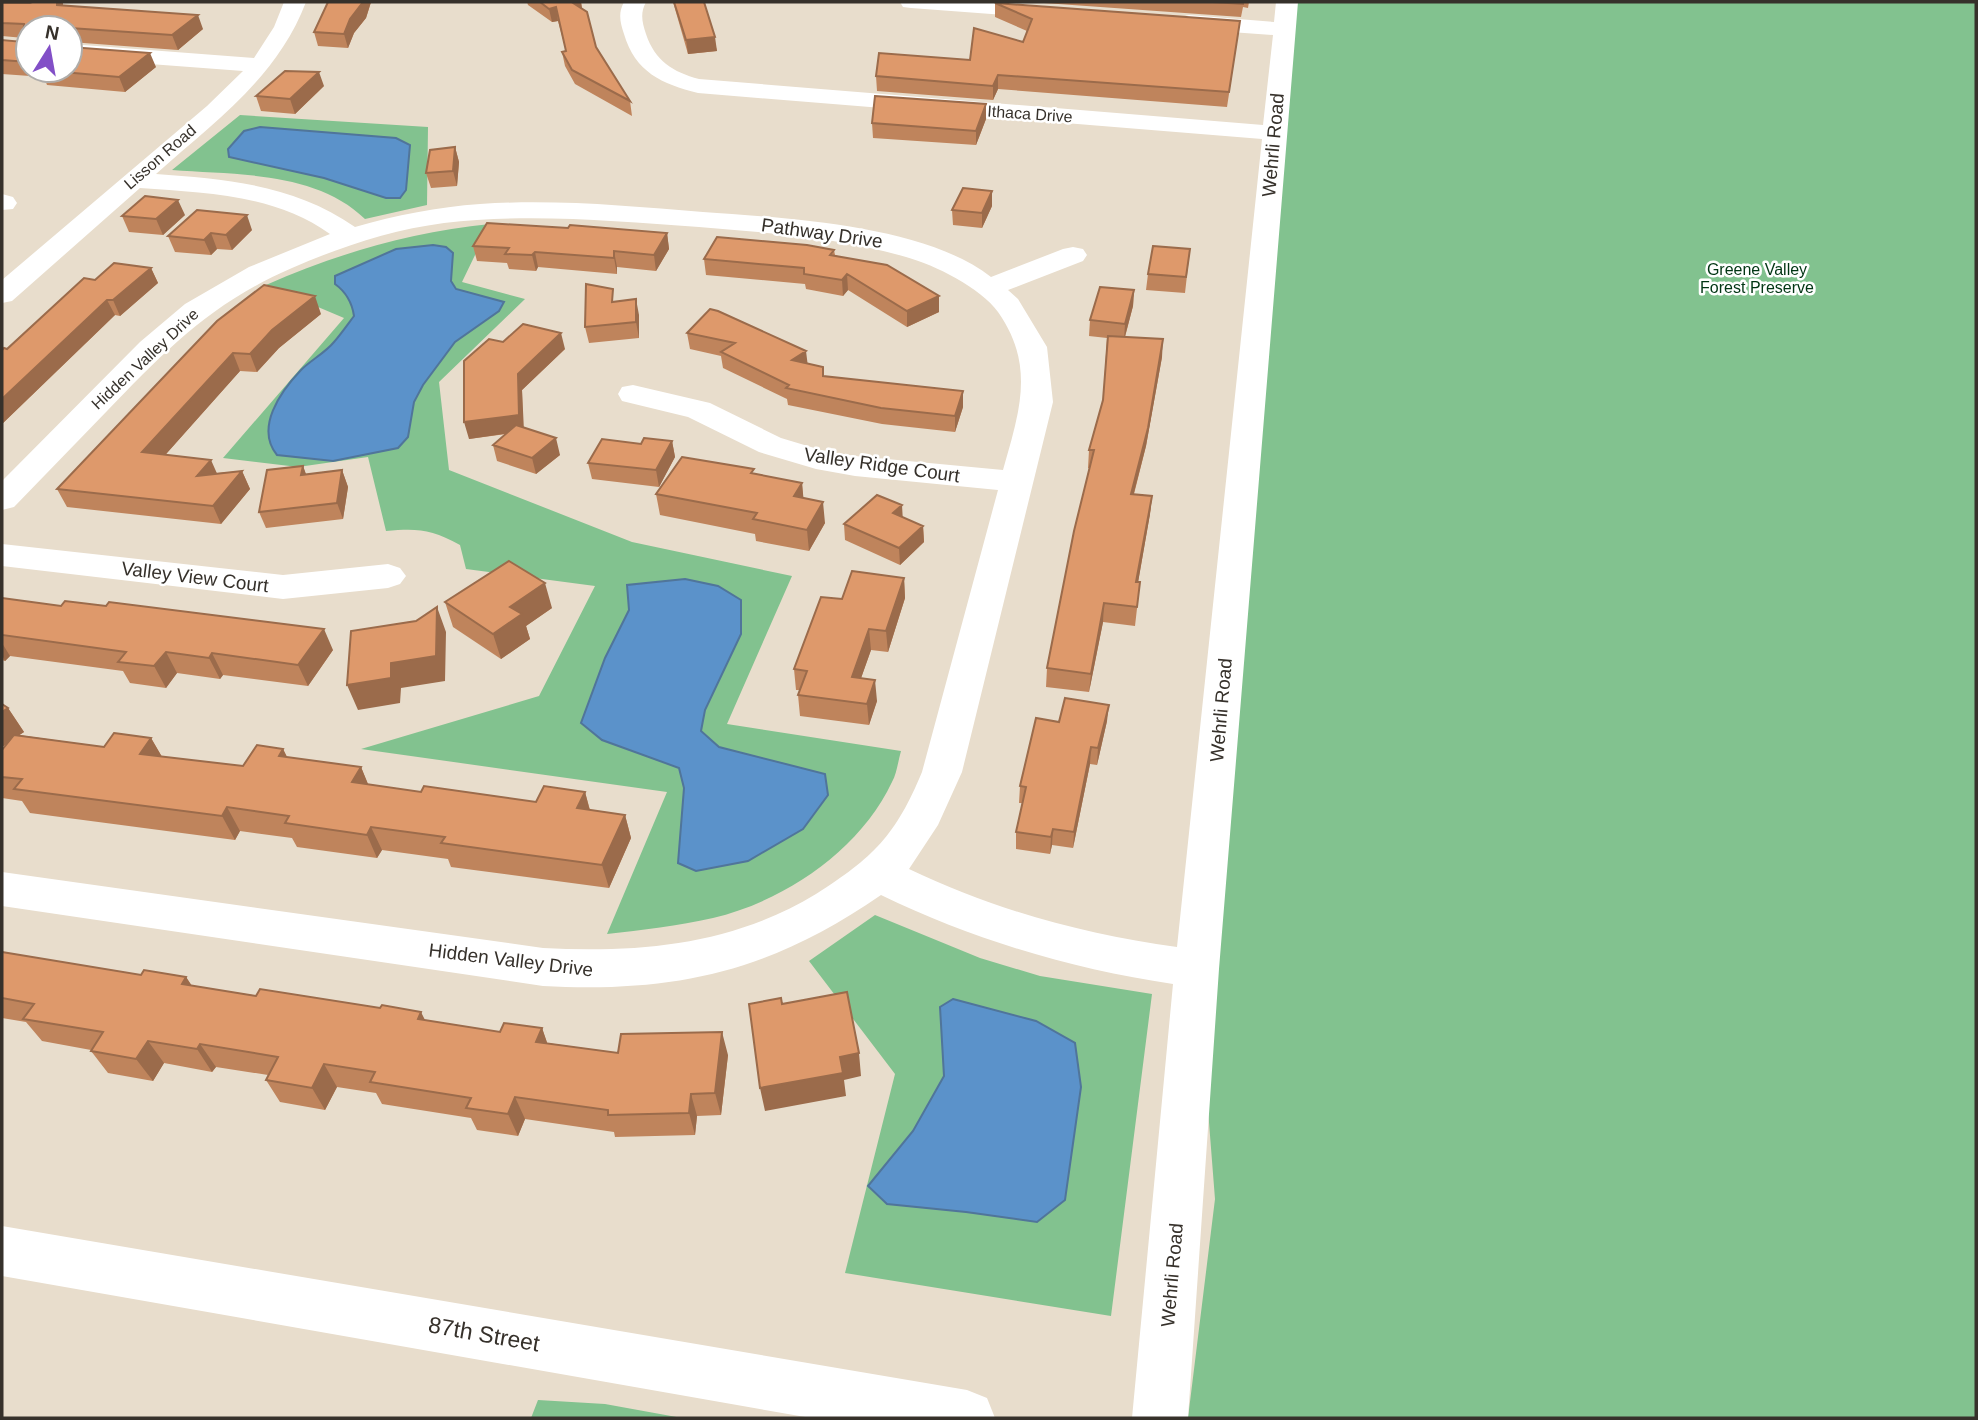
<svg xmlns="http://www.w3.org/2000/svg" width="1978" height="1420" font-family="Arial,sans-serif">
  <rect width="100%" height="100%" fill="#e8ddcc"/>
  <path fill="#82c28f" d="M1287 2H1976V1418H1188L1215 1199 1197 969Z
    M240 115 428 127 427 205 365 219C316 171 236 175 172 170Z
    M490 224 462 282 525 299 439 382 449 470 632 542 792 576 727 724 901 751C898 761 897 773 892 782 860 850 785 901 713 918 678 926 642 930 607 934L667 792 361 749 539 696 595 586 466 569 460 545C431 529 417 528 386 531L368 457 298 467 223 458 344 318 266 285C339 253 411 232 490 224Z
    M875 915 980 958 1040 976 1152 994 1111 1316 845 1273 895 1074 809 961Z
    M538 1400 605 1404 682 1418H531Z"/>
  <path fill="#5b92ca" stroke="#50759a" stroke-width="2" d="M260 127 396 138 410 145 406 190 400 198H386L324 178 229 157 228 149 244 131Z
    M433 245 446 247 453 253 451 281 456 289 504 302 499 311 455 342 423 385 414 402 408 437 398 448 333 461 277 455C255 428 280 392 301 370 311 360 325 353 334 342 341 334 348 324 354 316 352 302 346 292 335 284V276L396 249Z
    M685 579 718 586 741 600V634L705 710 701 731 719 747 825 774 828 795 803 829 748 861 696 871 678 863 684 788 679 768 602 740 581 723 605 658 629 610 627 585Z
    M953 999 1036 1021 1075 1043 1081 1087 1065 1200 1037 1222 966 1212 887 1204 868 1186 913 1131 944 1076 940 1007Z"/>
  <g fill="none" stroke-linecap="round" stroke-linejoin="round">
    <path fill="#fff" fill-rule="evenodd" d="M284 2H306C277 78 215 121 156 174 227 179 295 185 355 227 396 215 438 207 480 204 555 199 629 206 703 212 786 218 925 225 991 277L1063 249 1073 247 1083 249 1087 255 1083 261 1008 290 1018 299 1047 347 1053 402 962 772 938 825 909 869C995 910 1083 934 1177 947L1262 139 698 93C662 84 635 72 624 34 620 22 618 13 624 2H646C640 13 642 22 646 34 655 61 673 72 699 79L1263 125 1273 35 1189 29 1181 27 1178 22 1181 17 1189 15 1274 22 1276 2H1298L1219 969 1188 1418H1132L1173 984C1072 969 974 940 881 895 771 971 677 993 543 986L2 906V872L543 948C639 953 732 945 816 894 873 858 896 835 922 772L998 490 855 476 816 469 759 452 688 417 622 401 618 394 622 387 633 385 710 403 781 438 821 450 855 456 1003 470C1019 413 1036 366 998 312 981 288 935 265 906 257 839 237 768 233 699 227 614 221 528 213 444 223 391 230 340 247 292 268 211 303 166 350 107 411 76 443 45 475 14 507L2 510V481L140 342 185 304 249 267 330 234C274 194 206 193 140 188L12 301 2 303V280L207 106 243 71 70 58V44L254 58 274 27Z
      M900 2H994L1045 6 1053 7 1056 12 1053 17 1045 18 911 8 903 7Z
      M2 194 13 197 17 203 13 209 2 210Z
      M2 544 283 575 388 564 400 568 406 576 400 584 388 588 283 599 2 566Z
      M2 1226 967 1390 987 1398 995 1418H811L2 1276Z"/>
  </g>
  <path fill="#bf845c" d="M32 2H63V6L203 29 178 50 70 42V28H28V70H70L156 67 125 92 47 85 44 77 2 74V40L23 42 24 38 2 36V3H30Z
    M328 2H371L366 18 354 33 348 48 318 46 314 32Z
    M527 2H581L582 9 596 47 630 101 632 116 575 84 565 66 562 52 566 51 558 21 552 22 528 5Z
    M673 2H704L717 51 688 54Z
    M1030 2H1249L1248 8 1243 7 1241 17Z
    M995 3 1238 35 1227 107 998 89 993 100 877 91 876 76 970 60 1023 42 1027 31 995 17Z
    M324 86 295 114 261 111 256 96Z
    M986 119 976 145 873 138 872 123Z
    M455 147 459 162 457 186 431 188 426 173Z
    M992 206 982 228 953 225 952 210Z
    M185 215 163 235 129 232 122 216Z
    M252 230 232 250 217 249 211 255 175 252 168 236Z
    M667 233 669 249 656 271 617 267V274L538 267 536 271 509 269 507 263 477 261 473 246Z
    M1190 249 1185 293 1146 290 1148 274Z
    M834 250 835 255 939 296V312L907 327 848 290 843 296 806 289 805 284 706 275 704 259Z
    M151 268 158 283 120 316 115 315 2 424V350L7 349 95 280Z
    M1134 290 1133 306 1125 337 1162 357 1146 446 1134 494 1152 496 1150 514 1138 582H1140L1135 626 1103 622 1089 692 1046 687 1047 668 1089 468H1088L1089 450 1103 400 1107 338 1089 336 1090 320Z
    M615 301 639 315V338L589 343 585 327Z
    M710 309 807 364 823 367 824 376 963 391V407L955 432 882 424 788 405 787 399 723 368 721 356 690 349 687 333Z
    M321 314 279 348 257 372 240 371 165 455 217 473 242 471 250 489 221 524 67 507 57 489 217 321Z
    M503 342 565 349 522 390 523 427 560 455 536 474 497 461 493 445 506 434 469 439Z
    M672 441 675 457 659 487 592 479 588 463 641 444Z
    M303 466 306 475 342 470 348 487 343 519 266 528 259 512Z
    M755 474 802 483 803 498 825 523 809 551 756 541 755 534 660 515 656 494Z
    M902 517 923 526 924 542 900 565 845 540 844 524Z
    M904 578 905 598 888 652 871 650 861 678 877 701 869 725 800 716 798 695 800 690H796L794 669 842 599Z
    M2 598 333 650 308 686 223 675 220 679 177 673 166 688 130 683 123 671 10 656 5 661 2 660Z
    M445 602 552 608 526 626 530 639 501 659 453 627Z
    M2 704 8 708 24 732 19 735 104 747 114 733 151 738 162 757 243 766 257 745 283 749 287 757 361 767 368 785 421 792 424 786 536 802 544 786 585 792 590 810 625 815 631 838 609 888 451 867 448 859 382 850 377 858 297 847 292 838 240 831 235 840 30 813 22 801 2 798V750L6 745 2 747Z
    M1107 721 1097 765 1090 764 1073 848 1052 845 1050 854 1016 849V832L1023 803H1019L1020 786 1059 722Z
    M2 952 141 975 186 977 192 986 500 1032 542 1028 547 1043 618 1053 728 1055 721 1115 697 1116 695 1135 615 1137 614 1132 525 1119 518 1136 477 1130 471 1118 382 1104 376 1093 337 1087 325 1110 280 1102 266 1080 268 1075 216 1067 212 1072 164 1063 153 1081 108 1073 91 1051V1050L42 1041 26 1022 2 1018Z"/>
  <path fill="#9b6b4b" d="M57 2H63V19L57 5Z
    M363 2H371L366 18 354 33 348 48 344 34 350 19Z
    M577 2H581L583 15 573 3Z
    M556 7 558 21 552 22 549 9Z
    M198 15 203 29 178 50 172 35Z
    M715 37 717 51 688 54 686 40Z
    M150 53 156 67 125 92 119 77Z
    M319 72 324 86 295 114 290 99Z
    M998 75V89L993 100V86Z
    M986 104V119L976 145V131Z
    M455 147 459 162 457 186 453 171Z
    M992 191V206L982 228V213Z
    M178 200 185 215 163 235 156 219Z
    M247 215 252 230 232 250 226 235Z
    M211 233 217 249 211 255 204 240Z
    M667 233 669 249 656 271 654 255Z
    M614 251 617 267V274L614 258Z
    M535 252 538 267 536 271 532 255Z
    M151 268 158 283 120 316 113 300Z
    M847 274 848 290 843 296 842 280Z
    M1134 290 1133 306 1124 340 1125 324Z
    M315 296 321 314 279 348 257 372 250 354 272 330Z
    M939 296V312L907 327V311Z
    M636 299 639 315V338L636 322Z
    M107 300 115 315 2 424V399Z
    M561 333 565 349 522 390 524 431 469 439 464 422Z
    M1163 339 1162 357 1146 446 1129 512 1131 494Z
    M806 351 808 367 792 360Z
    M233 353 240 371 151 471 142 452Z
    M963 391V407L955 432V416Z
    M556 438 560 455 536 474 532 458Z
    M672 441 675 457 659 487 656 470Z
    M211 460 219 478 197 476Z
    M303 466 309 482 301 475Z
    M342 470 348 487 343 519 337 503Z
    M242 471 250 489 221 524 213 506Z
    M802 483 804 504 794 496Z
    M1152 496 1150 514 1135 600 1136 582Z
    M823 502 825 523 809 551 807 530Z
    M902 505 903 522 893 513Z
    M923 526 924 542 900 565 899 548Z
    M904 578 905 598 888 652 886 631Z
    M545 583 552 608 526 626 530 639 501 659 493 634 510 607Z
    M1104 603 1103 622 1089 692 1091 674Z
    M437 607 446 632 445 681 401 688 400 703 358 710 347 685 391 663Z
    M324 629 333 650 308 686 298 665Z
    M869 629 871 650 854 698 852 677Z
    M2 643 10 656 5 661 2 655Z
    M166 652 177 673 166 688 154 666Z
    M212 653 223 675 220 679 209 658Z
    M875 680 877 701 869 725 867 704Z
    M1109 705 1107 721 1097 765 1098 748Z
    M8 708 24 732 2 747V712Z
    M151 738 165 762 140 754Z
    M1091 747 1090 764 1073 848 1074 832Z
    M283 749 295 773 279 756Z
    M361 767 371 791 352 782Z
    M585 792 591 815 577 808Z
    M227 807 240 831 235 840 222 816Z
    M625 815 631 838 609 888 602 865Z
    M371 827 382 850 377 858 367 835Z
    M1053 829 1052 845 1050 854 1051 837Z
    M186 977 201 1000 182 984Z
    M421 1012 432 1034 418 1019Z
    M542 1028 550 1051 536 1042Z
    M722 1032 728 1055 721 1115 715 1093Z
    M148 1041 164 1063 153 1081 136 1059Z
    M200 1044 216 1067 212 1072 197 1049Z
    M859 1053 861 1076 844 1080 846 1096 765 1111 760 1088 840 1057Z
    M324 1064 337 1087 325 1110 312 1088Z
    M691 1094 697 1116 695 1135 689 1113Z
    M515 1097 525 1119 518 1136 508 1114Z"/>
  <path fill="#de996b" stroke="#9b6b4b" stroke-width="2" d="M32 2H57V5L198 15 172 35 70 28H28V62L2 60V40L23 42 24 24 2 23V3H30Z
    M328 2H363L350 19 344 34 314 32Z
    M540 2H577L573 3 587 12 596 47 630 101 572 70 562 52 566 51 556 7 549 9Z
    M674 2H704L715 37 686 40Z
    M1213 2H1243V4Z
    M995 3 1240 21 1229 92 998 75 993 86 876 76 879 53 970 60 974 28 1023 42 1032 19Z
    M70 47 150 53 119 77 40 70H70Z
    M285 71 319 72 290 99 256 96Z
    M875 96 986 104 976 131 872 123Z
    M455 147 453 171 426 173 430 150Z
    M963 188 992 191 982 213 952 210Z
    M145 196 178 200 156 219 122 216Z
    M197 210 247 215 226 235 211 233 204 240 168 236Z
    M487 223 568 228 570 225 667 233 654 255 614 251V258L535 252 532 255 505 254 509 248 473 246Z
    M717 237 807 245 834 250 830 255 887 265 939 296 907 311 847 274 842 280 804 274V268L704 259Z
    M1153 246 1190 249 1186 277 1148 274Z
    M114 263 151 268 113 300H107L2 399V350L4 348 7 349 84 278 95 280Z
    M586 284 613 289 612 302 636 299V322L585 327Z
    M264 285 315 296 272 330 250 354 233 353 142 452 211 460 197 476 242 471 213 506 57 489 217 321Z
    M1100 287 1134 290 1125 324 1090 320Z
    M710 309 718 311 806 351 792 360 823 367V376L963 391 955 416 881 408 786 388 789 385 721 352 735 343 687 333Z
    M523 324 561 333 518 374 519 415 464 422V361L489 339 503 342Z
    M1108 336 1163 339 1148 428 1131 494 1152 496 1136 582H1140L1137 607 1104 603 1091 674 1047 668 1074 531 1094 450H1089L1103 400Z
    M516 425 556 438 532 458 493 445Z
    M644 438 672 441 656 470 588 463 602 439 641 444Z
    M682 457 754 469 751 473 802 483 794 496 823 502 807 530 753 519 757 513 656 494Z
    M303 466 301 475 342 470 337 503 259 512 267 470Z
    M877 495 902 505 893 513 923 526 899 548 844 524Z
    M509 561 545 583 510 607 522 614 493 634 445 602Z
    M852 571 904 578 886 631 869 629 852 677 875 680 867 704 798 695 807 671 794 669 821 597 842 599Z
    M2 598 61 606 65 601 106 606 109 602 324 629 298 665 212 653 209 658 166 652 154 666 118 662 126 652 2 635Z
    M437 607 436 656 391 663V678L347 685 351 631 416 621Z
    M1065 698 1109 705 1098 748 1091 747 1074 832 1053 829 1051 837 1016 832 1026 787 1020 786 1036 718 1059 722Z
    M2 704 8 708 2 712Z
    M114 733 151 738 140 754 243 766 257 745 283 749 279 756 361 767 352 782 421 792 424 786 536 802 544 786 585 792 577 808 625 815 602 865 441 843 445 837 371 827 367 835 285 823 289 816 227 807 222 816 14 789 22 779 2 777V750L14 735 104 747Z
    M2 952 141 975 144 970 186 977 182 984 256 996 260 989 380 1008 382 1005 421 1012 418 1019 500 1032 504 1023 542 1028 536 1042 618 1053 621 1034 722 1032 715 1093 691 1094 689 1113 608 1115V1110L515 1097 508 1114 466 1108 471 1098 370 1082 375 1072 324 1064 312 1088 266 1080 278 1057 200 1044 197 1049 148 1041 136 1059 91 1051 103 1032 23 1019 34 1004 2 998Z
    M847 992 859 1053 840 1057 843 1073 760 1088 749 1004 781 998 782 1004Z"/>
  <g text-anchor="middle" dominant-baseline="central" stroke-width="5" stroke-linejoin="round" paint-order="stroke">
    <g font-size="16" fill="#36312b" stroke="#fff">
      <text transform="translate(1030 114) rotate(4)">Ithaca Drive</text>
      <text transform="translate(160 157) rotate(-41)">Lisson Road</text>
      <text transform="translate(145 359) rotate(-43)">Hidden Valley Drive</text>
    </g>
    <g font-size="16" fill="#003513" stroke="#fff">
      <text x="1757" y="269">Greene Valley<tspan x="1757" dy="18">Forest Preserve</tspan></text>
    </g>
    <g font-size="19" fill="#36312b" stroke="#fff">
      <text transform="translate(1273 145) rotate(-85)">Wehrli Road</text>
      <text transform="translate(822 233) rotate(8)">Pathway Drive</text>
      <text transform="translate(882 465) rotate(8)">Valley Ridge Court</text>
      <text transform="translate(195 577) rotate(7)">Valley View Court</text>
      <text transform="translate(1221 710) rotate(-85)">Wehrli Road</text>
      <text transform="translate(511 960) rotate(7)">Hidden Valley Drive</text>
      <text transform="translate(1172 1275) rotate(-85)">Wehrli Road</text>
    </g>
    <g font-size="23" fill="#36312b" stroke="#fff">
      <text transform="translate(484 1334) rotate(10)">87th Street</text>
    </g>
  </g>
  <rect width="1978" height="1420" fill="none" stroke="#36312b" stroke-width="7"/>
  <g transform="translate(49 49) rotate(11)"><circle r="33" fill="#ffffff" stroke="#afadaa" stroke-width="2"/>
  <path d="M0-5L12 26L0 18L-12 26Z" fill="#824fc7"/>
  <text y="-10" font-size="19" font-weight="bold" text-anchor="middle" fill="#36312b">N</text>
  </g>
</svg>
